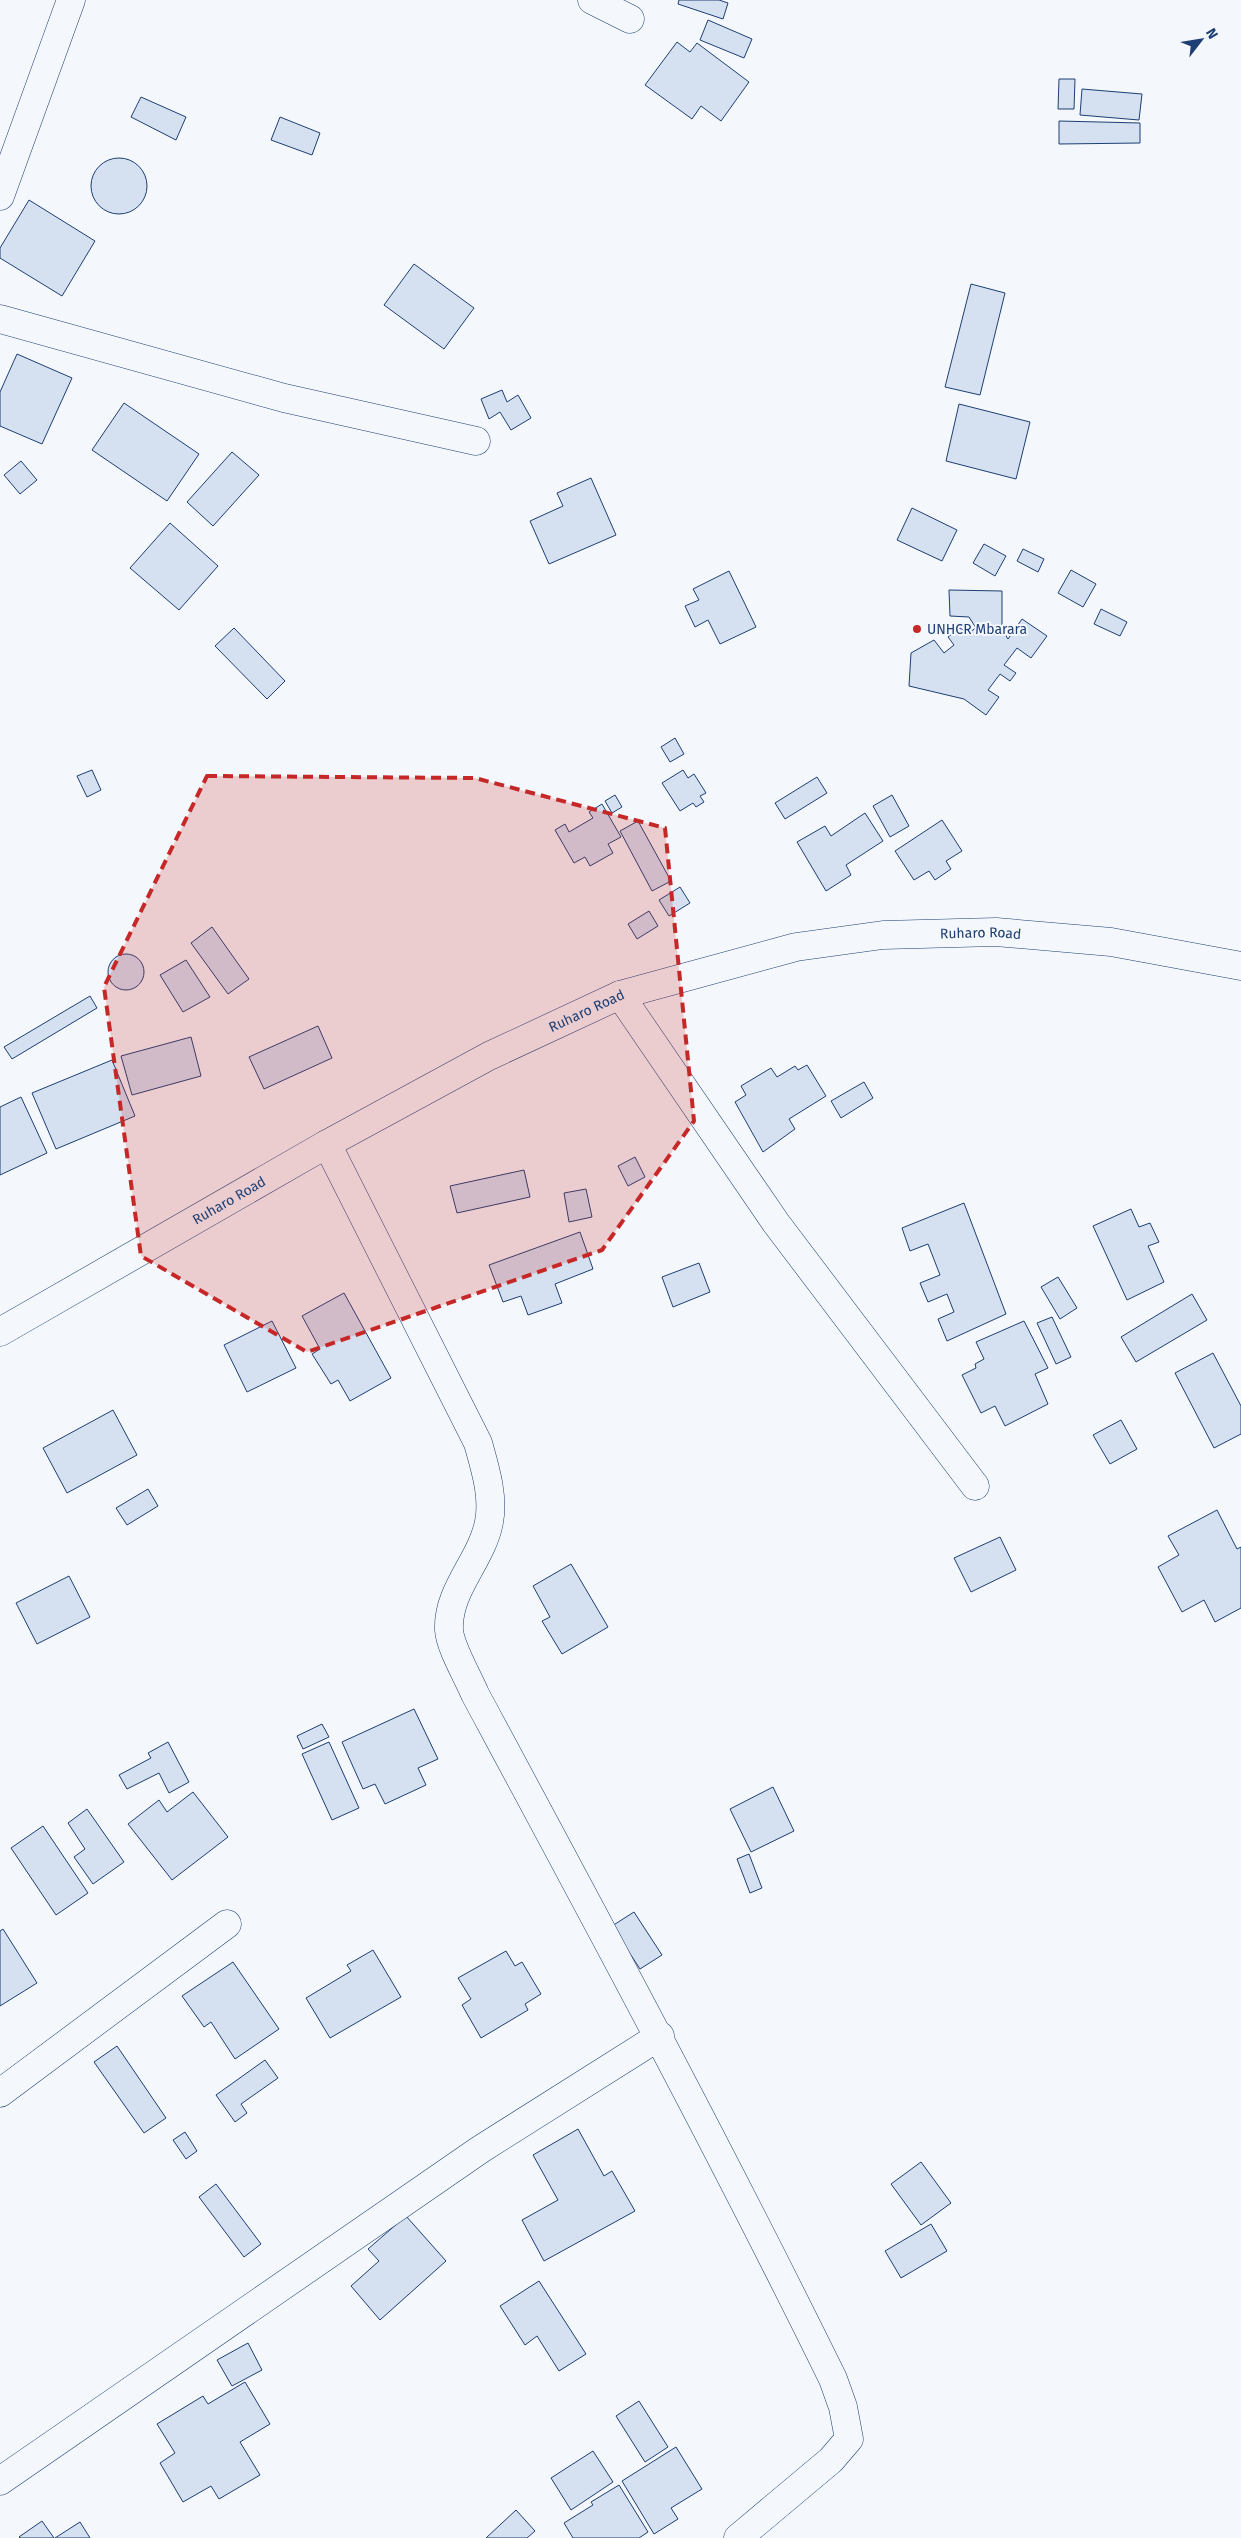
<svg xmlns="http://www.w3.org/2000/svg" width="1241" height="2538" font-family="'Fira Sans',sans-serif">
  <rect width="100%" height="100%" fill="#f4f7fb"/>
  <path fill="#d5e0f0" stroke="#1d3f73" d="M679 0H719L728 3 723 19 678 4Z
    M708 20 752 39 744 58 700 40Z
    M677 42 690 52 697 43 749 82 721 121 701 106 692 119 645 85Z
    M1059 79H1075L1074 109H1058Z
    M1082 89 1142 94 1139 120 1080 115Z
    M141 97 186 117 176 140 131 117Z
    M280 117 320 133 312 155 271 140Z
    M1059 121 1140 123V143L1059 144Z
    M91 186a28 28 0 1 1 56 0a28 28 0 1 1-56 0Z
    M29 200 95 241 62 296 0 258V248Z
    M414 264 474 308 444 349 384 305Z
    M971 284 1005 293 980 395 945 387Z
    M17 354 72 378 42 444 0 426V392Z
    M502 390 507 402 518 395 531 418 511 430 500 412 489 419 481 399Z
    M124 403 199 454 167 501 92 450Z
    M959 404 1030 422 1016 479 946 461Z
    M232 452 259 475 213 526 187 502Z
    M21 461 37 480 20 494 4 475Z
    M591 478 616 535 549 564 530 521 563 506 557 493Z
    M912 508 957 530 942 561 897 540Z
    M170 523 218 566 179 610 130 568Z
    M984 544 1006 556 995 576 973 563Z
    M1023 549 1044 559 1038 572 1017 561Z
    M1071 570 1096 584 1083 607 1058 593Z
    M729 571 756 627 720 644 708 620 695 627 685 606 699 600 693 589Z
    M949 590 1002 591V629L1008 639 1022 619 1047 636 1031 658 1017 648 1004 665 1016 673 1010 681 1000 674 988 690 999 697 986 715 964 699 909 686 911 653 934 640 944 653 954 645 948 637 960 628 968 633 976 628 969 617 950 616Z
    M1101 609 1127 622 1120 636 1094 624Z
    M234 628 285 681 267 699 215 646Z
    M675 738 684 754 670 762 661 747Z
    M92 770 101 790 87 797 77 776Z
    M683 770 688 778 694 774 706 793 700 796 704 802 696 807 693 803 680 811 662 783Z
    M817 777 827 793 785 819 775 803Z
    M615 795 622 807 612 813 605 801Z
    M892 795 909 826 890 837 873 806Z
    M602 804 621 837 608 844 613 853 590 866 585 857 574 863 555 830 565 824 569 832 593 818 589 812Z
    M865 813 883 841 846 865 851 875 826 891 797 842 825 826 831 836Z
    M942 820 962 851 946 861 951 869 935 880 929 871 914 880 895 851Z
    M638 821 671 881 652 891 620 831Z
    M680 887 690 903 669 916 659 900Z
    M649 911 658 926 637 939 628 924Z
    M212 927 249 979 228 994 191 943Z
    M108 972a18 18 0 1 1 36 0a18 18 0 1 1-36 0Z
    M186 960 210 997 183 1012 160 975Z
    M90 996 97 1008 12 1059 4 1047Z
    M318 1026 332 1058 264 1089 249 1057Z
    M191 1037 201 1076 132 1095 121 1056Z
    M112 1060 135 1116 56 1149 32 1093Z
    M807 1065 826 1096 789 1119 795 1129 763 1152 735 1102 746 1095 741 1086 771 1068 777 1077 795 1066 798 1070Z
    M864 1082 873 1098 841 1118 831 1101Z
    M21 1097 47 1153 0 1175V1107Z
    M635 1157 645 1177 628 1186 618 1166Z
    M524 1170 530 1197 457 1213 450 1186Z
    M586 1189 592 1217 569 1222 564 1193Z
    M964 1203 1006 1314 947 1341 938 1319 954 1312 947 1294 928 1302 920 1283 940 1275 928 1244 910 1251 902 1228Z
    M1131 1209 1139 1227 1150 1223 1159 1242 1148 1246 1164 1282 1127 1300 1093 1226Z
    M580 1232 593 1269 555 1284 562 1303 528 1315 521 1296 503 1302 489 1265Z
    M699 1263 710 1292 673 1307 662 1277Z
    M1058 1277 1077 1308 1060 1319 1041 1287Z
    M344 1293 391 1378 350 1401 338 1380 331 1384 312 1354 320 1349 302 1316Z
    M1192 1294 1207 1320 1136 1362 1121 1337Z
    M1052 1317 1071 1357 1056 1364 1037 1323Z
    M272 1321 296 1368 247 1392 224 1345Z
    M1024 1321 1048 1368 1035 1374 1048 1404 1005 1426 995 1406 981 1413 962 1375 976 1368 975 1364 984 1359 976 1342Z
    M1213 1353 1241 1406V1434L1214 1448 1175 1373Z
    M113 1410 137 1455 67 1493 43 1448Z
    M1121 1420 1137 1449 1110 1464 1093 1435Z
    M148 1489 158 1506 127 1525 116 1508Z
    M1217 1510 1237 1549 1241 1547V1608L1215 1622 1204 1600 1182 1612 1158 1567 1179 1555 1168 1536Z
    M1000 1537 1016 1570 971 1592 954 1558Z
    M571 1564 608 1627 562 1654 542 1621 550 1617 533 1586Z
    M69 1576 90 1617 37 1644 16 1603Z
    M414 1709 438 1759 418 1768 426 1785 385 1804 375 1784 363 1789 342 1742Z
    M322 1724 329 1737 303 1749 297 1736Z
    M168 1742 189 1782 169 1793 159 1773 127 1789 119 1775 151 1758 148 1753Z
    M329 1742 359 1808 332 1820 302 1754Z
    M773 1787 794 1831 751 1852 730 1809Z
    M193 1792 228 1837 172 1880 128 1824 159 1800 167 1812Z
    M87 1809 124 1862 93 1884 74 1857 85 1849 68 1823Z
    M43 1826 88 1893 56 1915 11 1848Z
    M749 1854 762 1888 750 1893 737 1859Z
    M634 1912 662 1955 640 1969 612 1926Z
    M3 1929 37 1983 0 2006V1931Z
    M373 1950 401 1997 330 2038 306 1998 351 1971 347 1965Z
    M506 1951 515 1966 522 1962 541 1994 525 2004 528 2010 481 2038 462 2005 471 1999 458 1978Z
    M233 1962 279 2029 235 2059 211 2022 204 2027 182 1996Z
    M117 2046 166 2118 144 2133 94 2062Z
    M265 2060 278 2078 241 2104 247 2113 235 2122 216 2095Z
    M578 2129 604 2176 612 2171 635 2211 544 2261 522 2220 558 2200 533 2155Z
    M185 2132 197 2151 186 2159 173 2140Z
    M921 2162 951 2203 921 2225 891 2184Z
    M216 2184 261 2244 244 2257 199 2197Z
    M406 2216 446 2261 380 2320 351 2286 379 2261 368 2249Z
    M931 2224 947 2251 901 2278 885 2251Z
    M539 2281 586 2354 559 2371 537 2336 525 2345 500 2306Z
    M248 2343 262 2370 232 2386 217 2360Z
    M245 2382 270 2424 240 2442 260 2475 219 2499 211 2486 183 2502 160 2463 175 2453 157 2424 203 2396 208 2404Z
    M639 2401 668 2447 645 2462 616 2416Z
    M676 2447 702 2489 671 2508 678 2519 654 2534 622 2481Z
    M593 2451 613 2482 571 2510 551 2478Z
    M619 2485 648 2532 639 2538H573L564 2523 593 2505 591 2502Z
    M516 2510 535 2531 527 2538H486Z
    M42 2521 54 2538H20L19 2537Z
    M80 2522 90 2538H55Z"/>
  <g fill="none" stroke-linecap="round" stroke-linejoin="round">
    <defs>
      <path id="street" d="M592 0 630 19
        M0 196 71 0
        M0 319 284 398 476 441
        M620 995 776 1223 975 1486
        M327 1144 478 1443C485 1468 494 1496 489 1522 482 1560 447 1590 449 1630 450 1647 468 1677 475 1694 597 1921 719 2147 833 2379L843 2407 849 2439 831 2460 738 2538
        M0 2093 227 1924
        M0 2481 481 2149 660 2036"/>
      <g id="secondary">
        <path id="s1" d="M0 1332 327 1144 489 1056 620 995 796 947 883 935 996 932 1111 942 1241 966"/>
      </g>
    </defs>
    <use href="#street" stroke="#1d3f73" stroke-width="29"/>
    <use href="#secondary" stroke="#1d3f73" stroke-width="29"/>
    <use href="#street" stroke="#f4f7fb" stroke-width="28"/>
    <use href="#secondary" stroke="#f4f7fb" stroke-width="28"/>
  </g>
  <path fill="#c62828" fill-opacity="0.2" stroke="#c62828" stroke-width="4" stroke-dasharray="10 6" stroke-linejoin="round" d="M207 776 475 778 665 828 694 1121 602 1250 307 1352 141 1256 104 987Z"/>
  <circle fill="#c62828" stroke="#f4f7fb" stroke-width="2" cx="917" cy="629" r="5"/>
  <g text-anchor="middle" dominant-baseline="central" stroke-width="4" stroke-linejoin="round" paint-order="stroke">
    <g font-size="14" fill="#1d3f73" stroke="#f4f7fb" text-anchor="start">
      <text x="927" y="629">UNHCR Mbarara</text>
    </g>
    <g font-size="14" fill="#1d3f73" stroke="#f4f7fb">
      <text stroke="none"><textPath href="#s1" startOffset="1074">Ruharo Road</textPath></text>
      <text stroke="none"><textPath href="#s1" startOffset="669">Ruharo Road</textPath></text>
      <text stroke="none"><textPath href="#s1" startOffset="264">Ruharo Road</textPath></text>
    </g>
  </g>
  <g transform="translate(1201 40) rotate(59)" stroke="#f4f7fb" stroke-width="4" paint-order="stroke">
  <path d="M0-4L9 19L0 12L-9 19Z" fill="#1d3f73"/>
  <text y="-8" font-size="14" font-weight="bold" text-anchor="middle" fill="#1d3f73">N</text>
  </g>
</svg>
